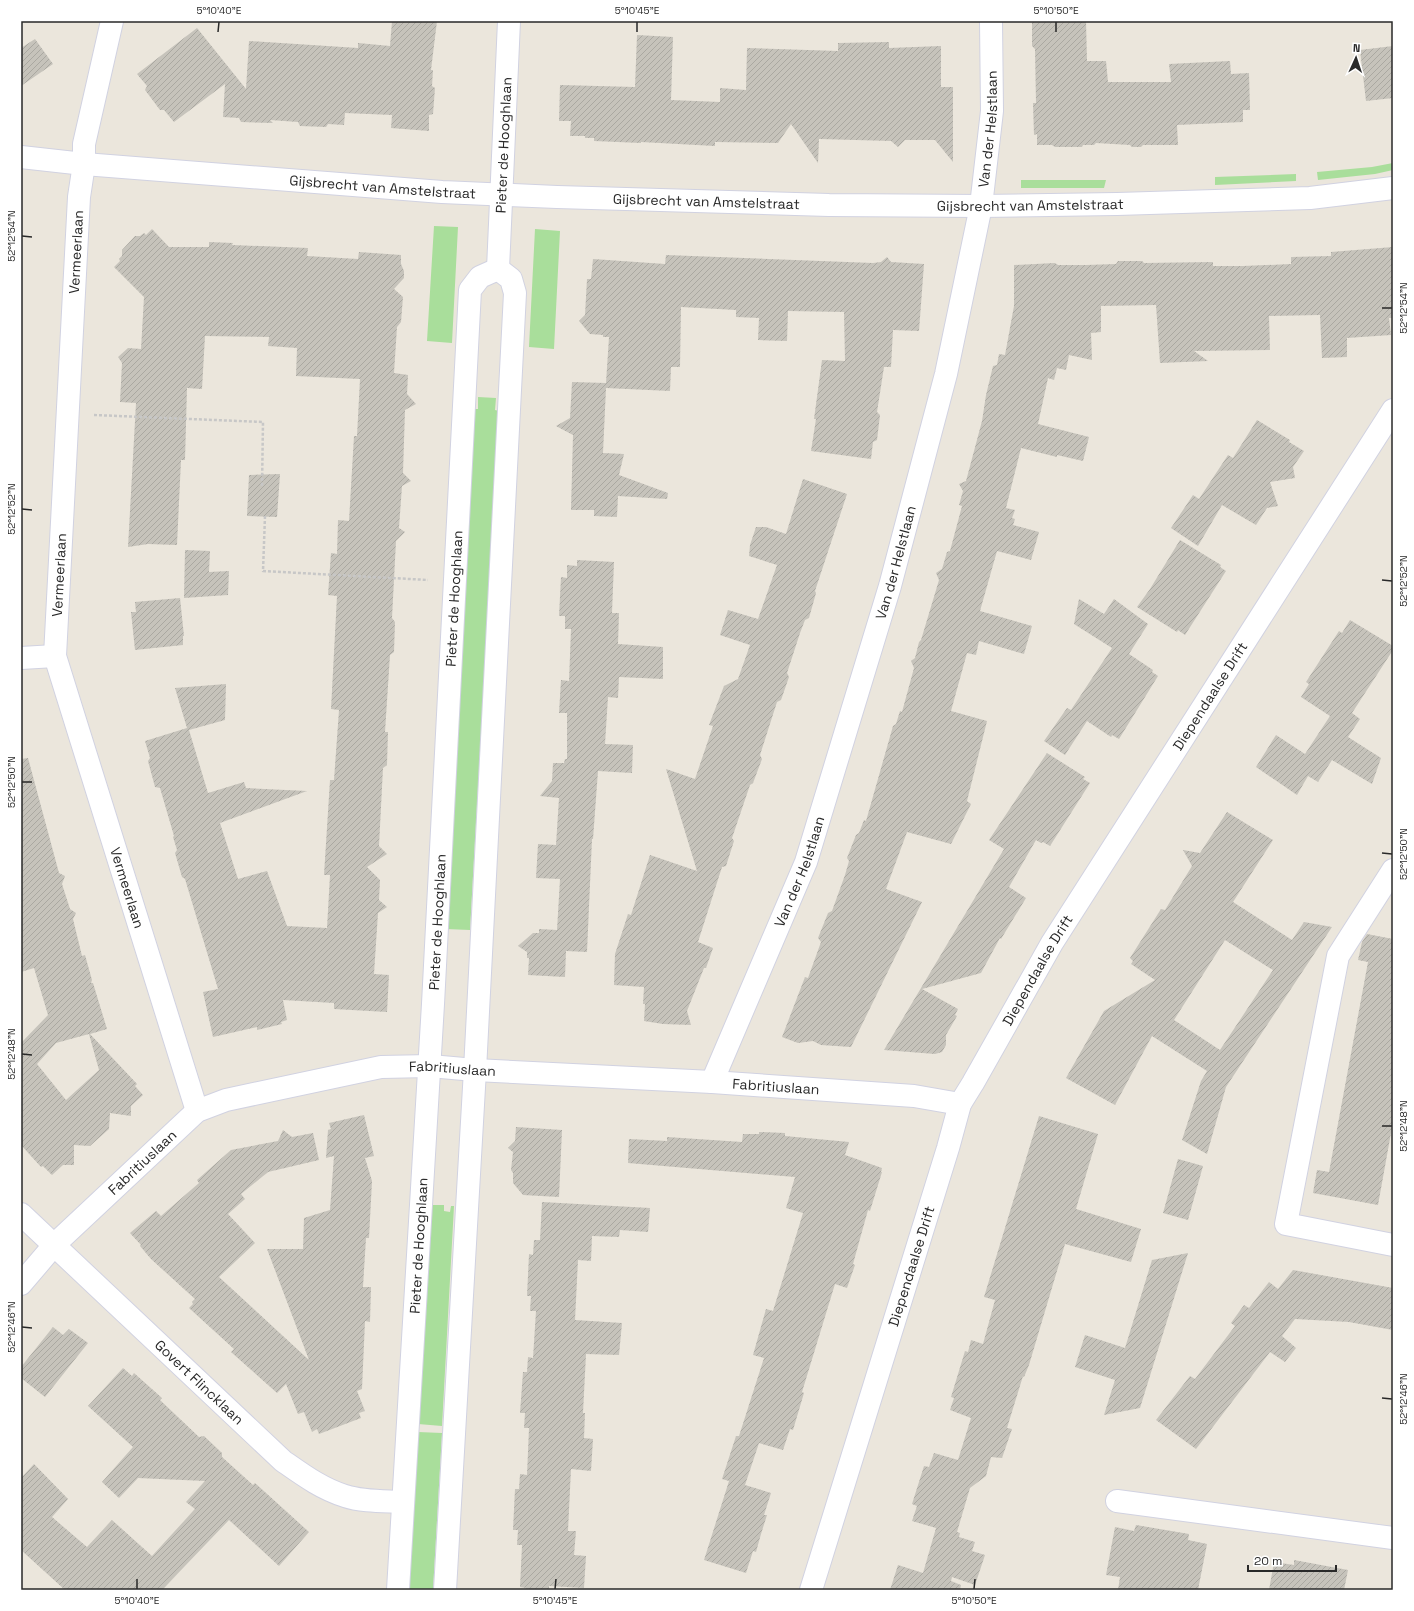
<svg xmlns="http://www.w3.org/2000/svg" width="1414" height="1611" font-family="'Space Grotesk',sans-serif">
  <defs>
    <pattern id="building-hatch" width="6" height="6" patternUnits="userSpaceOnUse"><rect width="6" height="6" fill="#c6c3bb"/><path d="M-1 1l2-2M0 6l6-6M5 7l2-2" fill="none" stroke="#aaa8a1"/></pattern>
  </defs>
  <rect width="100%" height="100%" fill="#ebe6dc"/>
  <path fill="#a9de9b" d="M1393 163V170L1375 174 1318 180 1317 172 1372 167Z
    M1296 174V181L1215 185V177Z
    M1021 180H1106L1104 188H1021Z
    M434 226 458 227 452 343 427 341Z
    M535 229 560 231 554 349 529 347Z
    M478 397 496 398 495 410 499 411 470 930 446 929 474 409H478Z
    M430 1205H444V1211L450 1212 451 1206H454L442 1426 418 1424Z
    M418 1432 442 1433 433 1590H409Z"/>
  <path fill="url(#building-hatch)" fill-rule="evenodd" d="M392 21H437L431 70H433L432 86 435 88 433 114 429 115V131L391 128 392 115 345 113 344 125 328 124 326 127 300 126 298 122 270 120 273 123 241 122 239 118 223 117 225 84 174 122 164 110H160L145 90 147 86 137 74 197 28 246 89 249 41 358 48V43L390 46Z
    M1032 21H1086L1087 61H1106L1108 82H1171L1169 64 1230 61 1231 74 1249 73 1250 110H1243V122L1177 125 1178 145H1143L1141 147H1132L1130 145 1096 143 1094 145H1083L1082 147H1055L1052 145H1037V134L1034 135 1033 103H1036L1035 49 1032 46Z
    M637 35 673 37 671 100 720 102V88L746 90 747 48 838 51V43L889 42V48L941 46V87H953V162L935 140H905L898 147 891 141 819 139 818 163 791 124 778 143 715 142V146L641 142V143L594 141V138H585V136H570L571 121H559L560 85 635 87Z
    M35 39 53 64 21 86V48Z
    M1393 46V98L1366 101 1360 50Z
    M152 229 169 247H209V242L233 243 232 245 308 248 307 256 358 259 359 252 401 255V264L404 271V278L394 289 403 297 401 322 397 327 394 373 408 375 407 394 416 404 405 410 403 473 411 481 402 486 399 528 405 532 396 541 392 618 395 622 394 652 390 655 385 732H388L387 765 383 768 379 846 387 854 367 867 380 880 379 900 387 907 378 913 374 974 389 975 387 1012 334 1009V1003L283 1000 287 1020 281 1022 282 1024 257 1030V1027L213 1037 203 992 218 989 185 879 182 877 175 853 177 850 173 837 174 836 160 788 155 787 148 761 150 758 145 741 187 728 175 688 226 684 225 720 189 730 208 793 244 782 246 788 307 791 220 823 238 879 267 871 287 926 327 928 330 875H324L330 780H334L339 710 331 709 337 596 328 595 331 553 337 554 338 520 349 521 354 436H357L360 379 296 376 297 348 268 346 269 337 205 336 202 389 187 388 185 460H181L177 545 148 544 128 547 136 403 120 402 122 363 118 357 128 348 141 349 144 297 114 267 120 261 119 259 122 256V250L135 236H140L144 233 146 235Z
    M1393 247V318H1389L1391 335 1347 338V357L1322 358 1320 315 1269 316 1270 350 1194 351 1208 361 1160 363 1156 305 1101 306V332L1091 333 1092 360 1069 355 1066 370 1057 368 1054 380 1048 378 1038 424 1089 437 1083 461 1057 455V457L1021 448 1006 508 1015 510 1012 518 1015 519 1013 525 1039 532 1031 560 997 551 980 611 1032 626 1024 654 979 641 976 655 967 653 951 711 987 721 967 801 971 804 951 844 907 832 886 889 922 902 851 1047 821 1045 813 1041 798 1043 782 1037 805 977 808 978 821 942 818 938 828 913 832 911 845 875 849 861 847 858 856 835 859 833 864 820 866 821 893 726 896 724 900 711 902 712 914 668 911 661 915 658 919 642 921 640 939 580 936 573 942 569 947 552 950 551 962 506 959 505 963 491 959 484 966 481 982 421 986 395 993 366 997 365 999 354 1005 355 1014 306V265L1055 263 1058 265H1086L1116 264 1118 261H1142L1144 263 1213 262V266H1243L1291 264V257L1331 256V252Z
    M666 255 873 263 881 262 887 257 891 262 924 264 919 331 893 330 891 367H884L877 412 880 415 877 440 873 442 871 459 811 451 816 419H814L822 360 845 361 844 312 788 311 787 341 758 340 759 318 736 317V310L681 307 680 367H671L670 391 606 388 603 453 624 454 619 475 668 493 667 499 618 496 617 517 594 516V510H571L573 435 556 426 570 418 572 382 606 383 609 337H603V335L590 334 579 321 585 315 587 279H591L593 259 665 264Z
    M1257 420 1290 440 1289 442 1304 451 1293 467 1295 478 1270 482 1278 506 1267 508 1256 525 1222 505 1198 546 1171 528 1193 495 1199 499 1228 455 1233 458Z
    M280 474 277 517 247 516 249 475Z
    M803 479 847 494 815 591 816 593 809 618 805 620 800 633 787 673 789 677 781 700 777 702 760 755 762 759 753 783 750 785 732 838 734 841 726 866 722 867 698 942 713 948 706 968H704L687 1011 691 1025 663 1024 644 1021 645 1004H643L644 987 614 985 615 954 628 914 631 915 650 855 697 871 666 769 695 779 713 726 709 725 724 686 738 679 750 645 720 635 728 610 758 619 777 565 749 556 750 545 756 527H766L786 534Z
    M1180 540 1221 565 1220 567 1226 571 1185 635 1178 630 1177 632 1137 607 1150 589Z
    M185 550 210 551 209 572 229 571 228 595 184 598Z
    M577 560 614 562 612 613H619L618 644 663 647V679L619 677 618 698 608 697 605 744 633 745 632 773 598 771 593 839H592L587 952 566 951 565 977 528 975 529 958H527V952L518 946 533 933H539V929L557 930 560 879 536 878 538 844 556 845 559 798 540 796 552 781 553 763H564L565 759H567V713H559L561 680 569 681 571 629H565V616H559L561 577 567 578V565L577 566Z
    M180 598 184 636H183V645L135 650 131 612H136L135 602Z
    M1079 599 1104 614 1114 599 1148 624 1129 654 1153 670 1152 672 1158 676 1119 739 1112 735 1111 737 1087 721 1065 755 1044 741 1067 708 1071 710 1112 648 1074 624Z
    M1350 620 1393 646V650L1352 713 1360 719 1348 737 1381 758 1372 784 1332 760 1318 782 1308 776 1297 795 1256 767 1276 735 1305 754 1330 716 1301 697 1309 684 1306 682 1339 631 1342 633Z
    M1047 753 1085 777 1083 779 1090 783 1050 846 1043 842 1041 843 1036 840 1009 887 1026 898 1001 939 1000 938 981 973 922 989 958 1009 955 1015 957 1016 946 1035V1045L942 1052 935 1054 884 1050 1004 849 989 840Z
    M28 758 59 873 65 876 62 884 70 909 76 913 73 919 82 956 85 955 92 980 91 983H93L107 1029 90 1034 137 1084 135 1086 143 1095 131 1106V1116L110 1113 109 1129 90 1146 74 1145V1165H63L52 1175 43 1166 41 1167 21 1145V1043L48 1015 34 968 21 972V759ZM89 1034 99 1070 66 1100 37 1064 56 1043Z
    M1227 812 1273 840 1233 902 1292 940 1304 922 1332 927 1226 1087 1207 1154 1182 1140 1201 1081 1207 1071 1152 1036 1115 1105 1066 1078 1104 1011 1155 980 1131 964 1133 961 1130 958 1161 909 1165 910 1192 866 1183 850 1200 853ZM1225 940 1273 970 1220 1050 1174 1020Z
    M1367 934 1393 939V1122L1378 1205 1313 1193 1317 1170 1329 1172 1368 962 1358 960 1362 942Z
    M364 1115 374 1156 365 1158 372 1181 369 1238H366L363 1287H371L370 1322 365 1321 362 1389 357 1391 365 1411 359 1413 361 1418 319 1434 317 1429 312 1432 304 1412 298 1414 286 1384 277 1393 231 1352 234 1349 189 1308 193 1304 192 1302 195 1299 151 1259 140 1246 141 1245 130 1233 156 1211 161 1216 199 1183 197 1180 231 1150 278 1141 283 1130 292 1137 313 1133 319 1160 268 1172 241 1194 245 1199 228 1214 255 1243 219 1277 309 1360 267 1249H303L304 1218 330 1210 334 1156 326 1158 328 1130 331 1129 329 1123Z
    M1039 1116 1098 1134 1076 1209 1141 1229 1131 1262 1065 1244 1029 1365 1024 1377 1023 1376 1007 1428 1012 1429 1002 1458 991 1457 986 1476 970 1488 957 1532 960 1533 959 1537 975 1542 972 1551 985 1555 975 1585 952 1577 951 1581 961 1585 960 1590H890L898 1565 923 1573 936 1528 912 1521 917 1506 912 1504 924 1466 929 1467 934 1453 958 1460 971 1418 950 1410 954 1398 951 1397 965 1351 968 1352 971 1340 983 1344 995 1300 984 1297Z
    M516 1127 562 1130 559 1197 523 1195 513 1183V1173L511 1170 513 1152 508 1148 515 1141Z
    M759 1132 785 1133V1136L849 1142 845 1155 882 1168 881 1172H882L870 1211 868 1210 853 1264 855 1265 847 1288 835 1284 802 1392 804 1393 793 1430 790 1429 783 1450 759 1443 745 1485 771 1493 764 1515H767L761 1534 756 1552 753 1551 746 1573 704 1560 729 1481 722 1479 736 1436H739L764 1358 753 1355 766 1309 773 1311 803 1213 786 1208 795 1177 628 1163 629 1139 667 1141V1137L742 1142 743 1134H759Z
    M1178 1159 1203 1166 1188 1220 1163 1213Z
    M542 1202 650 1208 648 1232 620 1230 619 1237 592 1236 591 1261 578 1260 575 1320 622 1323 619 1355 586 1354 583 1413H585L584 1438 593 1439 591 1471 571 1469 568 1531H576L574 1555 586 1556 584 1588 549 1586V1590H525L526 1588 520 1587 522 1545H517L518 1530H513L515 1489H519L520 1474 527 1475 529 1428H524L525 1413H520L523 1372H527L528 1357 533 1358 536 1311H530L531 1296H527L529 1254 533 1255 534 1240H540Z
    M1188 1253 1140 1408 1104 1415 1115 1380 1075 1367 1085 1335 1125 1348 1152 1260Z
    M1293 1270 1393 1288V1330L1349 1322 1295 1319 1282 1336 1296 1348 1285 1362 1270 1352 1196 1449 1156 1420 1190 1376 1195 1379 1235 1326 1231 1323 1244 1305 1249 1308 1269 1282 1278 1289Z
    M53 1327 63 1335 69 1329 88 1343 45 1397 21 1378V1367Z
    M123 1368 132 1376 134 1373 162 1398 160 1400 199 1437 204 1436 222 1453V1457L253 1485 255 1483 309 1532 279 1566 229 1520 162 1590H65L21 1550V1478L34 1464 68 1499 52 1517 87 1547 112 1520 152 1556 195 1509 186 1502 205 1481 138 1478 119 1498 102 1482 133 1447 88 1406Z
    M1136 1525 1189 1534 1188 1540 1207 1544 1198 1590H1118L1120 1577 1106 1575 1115 1527 1134 1531Z
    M1294 1560 1348 1570 1344 1590H1269L1274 1562 1294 1565Z"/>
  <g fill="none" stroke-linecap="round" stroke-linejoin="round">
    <defs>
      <g id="minor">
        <path id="s1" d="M112 21 84 144V164L79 197 55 656 197 1111"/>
        <path id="s2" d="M21 157 84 164 442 192 557 197 829 205 981 206 1117 204 1310 198 1393 188"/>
        <path id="s3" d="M498 269 509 21"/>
        <path d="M21 658 55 656"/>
        <path d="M1393 870 1338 956 1286 1224 1393 1245"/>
        <path id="s4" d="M712 1082 806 862 890 586 946 374 981 206 992 111 991 21"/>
        <path id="s5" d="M21 1214 283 1461C303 1475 322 1489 345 1496 363 1502 384 1501 403 1502"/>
        <path id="s6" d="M21 1284 55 1244 197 1111 226 1100 381 1067 430 1066 475 1070 712 1082 914 1096 960 1104"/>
        <path d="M1117 1501 1393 1538"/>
        <path id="s7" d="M398 1590 433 1004 470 290 480 277 498 269"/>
        <path d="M445 1590 475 1070 515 293 511 279 498 269"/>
        <path id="s8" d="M811 1590 948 1148 960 1104 973 1083 1052 943 1393 410"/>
      </g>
    </defs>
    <use href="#minor" stroke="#d1d2e1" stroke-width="24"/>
    <path stroke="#c7c7c7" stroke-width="2.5" stroke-dasharray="3 2" stroke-linecap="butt" d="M94 415 263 422 262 487
      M265 516 263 571 428 580"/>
    <use href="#minor" stroke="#fff" stroke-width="22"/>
  </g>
  <path fill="none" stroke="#292929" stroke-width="1.5" d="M218 32 219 22M637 32V22M1056 32V22M22 236 32 237M1382 308H1392M22 509 32 510M1382 580 1392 581M22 782H32M1382 853 1392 854M22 1054 32 1055M1382 1126H1392M22 1327 32 1328M1382 1398 1392 1399M137 1589V1579M555 1589 556 1579M974 1589 975 1579"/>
  <g text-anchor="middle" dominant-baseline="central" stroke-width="3" stroke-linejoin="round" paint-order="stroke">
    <g font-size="14" fill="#292929" stroke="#fff">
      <text stroke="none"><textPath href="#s4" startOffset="996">Van der Helstlaan</textPath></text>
      <text stroke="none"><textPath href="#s3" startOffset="124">Pieter de Hooghlaan</textPath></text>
      <text stroke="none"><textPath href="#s2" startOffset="363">Gijsbrecht van Amstelstraat</textPath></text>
      <text stroke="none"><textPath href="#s2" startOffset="687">Gijsbrecht van Amstelstraat</textPath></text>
      <text stroke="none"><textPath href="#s2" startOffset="1011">Gijsbrecht van Amstelstraat</textPath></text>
      <text transform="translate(76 252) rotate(-87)">Vermeerlaan</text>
      <text stroke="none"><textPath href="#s4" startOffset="552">Van der Helstlaan</textPath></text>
      <text transform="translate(59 575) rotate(-87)">Vermeerlaan</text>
      <text stroke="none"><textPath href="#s7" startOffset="993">Pieter de Hooghlaan</textPath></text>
      <text stroke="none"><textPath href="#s8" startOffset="987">Diependaalse Drift</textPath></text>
      <text stroke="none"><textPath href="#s4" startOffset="228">Van der Helstlaan</textPath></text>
      <text stroke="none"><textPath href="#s1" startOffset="882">Vermeerlaan</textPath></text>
      <text stroke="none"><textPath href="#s7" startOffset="669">Pieter de Hooghlaan</textPath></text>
      <text stroke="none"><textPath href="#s8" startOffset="663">Diependaalse Drift</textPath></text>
      <text stroke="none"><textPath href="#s6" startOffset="508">Fabritiuslaan</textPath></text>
      <text stroke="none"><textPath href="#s6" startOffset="832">Fabritiuslaan</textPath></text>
      <text stroke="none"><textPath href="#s6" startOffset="172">Fabritiuslaan</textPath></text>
      <text stroke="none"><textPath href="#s7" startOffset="345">Pieter de Hooghlaan</textPath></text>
      <text stroke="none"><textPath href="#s8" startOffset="339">Diependaalse Drift</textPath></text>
      <text stroke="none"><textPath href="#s5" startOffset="245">Govert Flincklaan</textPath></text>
    </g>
  </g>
  <rect width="1414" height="1611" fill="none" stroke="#ffffff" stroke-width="44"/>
  <g transform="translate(1356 58) rotate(3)" stroke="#ffffff" stroke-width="3" paint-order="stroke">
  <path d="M0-3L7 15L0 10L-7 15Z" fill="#292929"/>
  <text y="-6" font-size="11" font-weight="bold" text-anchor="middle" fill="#292929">N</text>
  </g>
  <path d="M1248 1565v6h88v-6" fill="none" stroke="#292929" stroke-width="2"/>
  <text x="1254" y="1565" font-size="12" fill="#292929" stroke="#ffffff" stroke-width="3" paint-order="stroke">20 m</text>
  <rect x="22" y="22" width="1370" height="1567" fill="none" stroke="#292929" stroke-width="1.5"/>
  <g font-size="10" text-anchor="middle" fill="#292929">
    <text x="219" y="14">5°10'40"E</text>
    <text x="637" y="14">5°10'45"E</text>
    <text x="1056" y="14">5°10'50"E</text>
    <text transform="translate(11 236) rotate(-90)" y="4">52°12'54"N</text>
    <text transform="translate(1403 308) rotate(-90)" y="4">52°12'54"N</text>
    <text transform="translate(11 509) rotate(-90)" y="4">52°12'52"N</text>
    <text transform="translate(1403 581) rotate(-90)" y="4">52°12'52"N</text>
    <text transform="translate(11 782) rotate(-90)" y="4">52°12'50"N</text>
    <text transform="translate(1403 854) rotate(-90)" y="4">52°12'50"N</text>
    <text transform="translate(11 1054) rotate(-90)" y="4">52°12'48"N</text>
    <text transform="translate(1403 1126) rotate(-90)" y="4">52°12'48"N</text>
    <text transform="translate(11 1327) rotate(-90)" y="4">52°12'46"N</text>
    <text transform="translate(1403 1399) rotate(-90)" y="4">52°12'46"N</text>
    <text x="137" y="1604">5°10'40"E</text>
    <text x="555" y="1604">5°10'45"E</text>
    <text x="974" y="1604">5°10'50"E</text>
  </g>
</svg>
